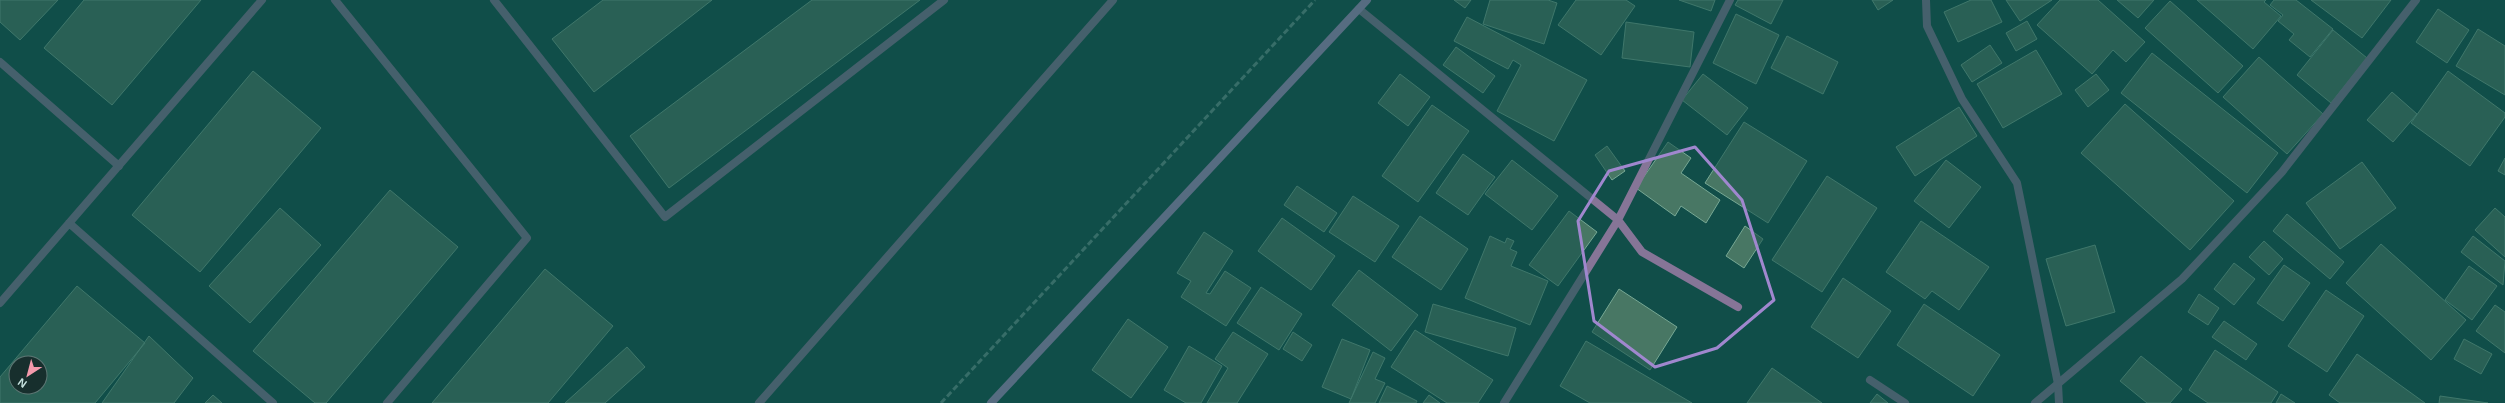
<svg xmlns="http://www.w3.org/2000/svg" width="2505" height="403" font-family="Helvetica,sans-serif">
  <rect width="100%" height="100%" fill="#114e49"/>
  <path fill="#487764" stroke="#77a894" fill-rule="evenodd" d="M0 0H58L20 40 0 22Z
    M84 0H201L112 105 44 48Z
    M603 0H712L594 92 552 39Z
    M812 0H920L669 188 630 136Z
    M1454 0H1471L1465 8Z
    M1490 0H1548L1557 3 1544 44 1483 24Z
    M1576 0H1626L1635 6 1601 55 1558 25Z
    M1679 0H1715L1711 11Z
    M1738 0H1783L1771 24 1735 5Z
    M1872 0H1893L1878 10Z
    M1971 0H1991L2002 22 1958 42 1944 12Z
    M2006 0H2052L2020 21Z
    M2060 0H2098L2145 42 2126 62 2113 50 2092 74 2037 25Z
    M2117 0H2154L2138 18Z
    M2197 0H2266L2264 2 2281 16 2253 49Z
    M2274 0H2296L2333 29 2310 57 2289 40 2294 34 2278 21 2283 15 2270 5Z
    M2311 0H2391L2362 38Z
    M2170 1 2243 66 2218 93 2145 28Z
    M2438 9 2469 30 2447 63 2416 42Z
    M1736 14 1779 35 1756 84 1713 63Z
    M1467 17 1587 80 1554 141 1497 111 1521 65 1513 60 1508 69 1454 41Z
    M2027 21 2037 39 2016 51 2006 33Z
    M1626 22 1694 32 1690 67 1622 58Z
    M2478 29 2505 46V95L2456 66Z
    M2333 30 2367 58 2331 103 2297 75Z
    M1787 36 1838 62 1823 94 1771 68Z
    M1990 45 2002 63 1972 82 1961 65Z
    M1456 47 1495 76 1483 93 1443 65Z
    M2036 50 2062 94 2003 128 1977 84Z
    M2152 53 2278 153 2247 193 2121 93Z
    M2259 57 2323 114 2287 154 2223 97Z
    M253 71 321 128 200 272 132 215Z
    M2448 71 2505 113V117L2470 166 2411 123Z
    M1400 74 1430 97 1408 126 1378 103Z
    M1703 74 1748 108 1727 135 1682 100Z
    M2096 74 2109 90 2088 107 2075 90Z
    M2392 92 2417 114 2393 142 2367 120Z
    M2125 104 2234 201 2190 250 2081 153Z
    M1432 105 1469 131 1418 202 1382 176Z
    M1959 107 1977 136 1915 176 1896 147Z
    M1744 122 1807 161 1768 223 1705 183Z
    M1668 142 1691 158 1681 173 1720 200 1706 223 1681 206 1675 216 1636 188Z
    M1607 146 1625 171 1612 180 1595 155Z
    M1463 154 1495 177 1468 215 1436 193Z
    M2505 158V175L2498 171Z
    M1512 160 1558 196 1532 230 1485 194Z
    M1946 160 1981 187 1949 228 1914 201Z
    M2362 162 2396 208 2340 249 2306 203Z
    M1827 176 1877 208 1822 292 1772 260Z
    M1297 186 1337 213 1324 232 1284 205Z
    M390 190 458 247 326 403H315L253 351Z
    M1353 196 1399 226 1375 262 1329 232Z
    M280 208 321 245 250 323 209 286Z
    M2495 208 2505 217V257L2475 230Z
    M1569 211 1597 232 1558 286 1529 265Z
    M2287 214 2344 262 2330 279 2273 231Z
    M1420 216 1468 249 1441 290 1392 257Z
    M1282 218 1335 256 1311 290 1258 251Z
    M1921 221 1989 267 1959 310 1932 291 1925 299 1886 272Z
    M1745 226 1763 239 1744 268 1726 256Z
    M1204 232 1233 251 1206 293 1210 294 1225 271 1251 288 1226 326 1181 297 1191 281 1177 273Z
    M1490 236 1505 243 1507 238 1514 241 1510 249 1517 252 1511 266 1548 281 1530 325 1465 298Z
    M2473 236 2505 261 2503 285 2461 252Z
    M2264 241 2283 259 2269 275 2249 257Z
    M2381 244 2466 320 2431 360 2346 283Z
    M2095 245 2115 312 2066 326 2046 259Z
    M2234 263 2255 279 2234 305 2214 289Z
    M2284 265 2310 283 2283 321 2257 303Z
    M2469 266 2497 286 2472 320 2445 300Z
    M545 269 613 326 548 403H432Z
    M1359 270 1418 315 1391 351 1332 305Z
    M1843 278 1891 311 1858 358 1811 327Z
    M77 286 145 343 95 403H0V377ZM16 363H40V387H16Z
    M1261 287 1302 314 1279 350 1237 323Z
    M1619 289 1677 327 1650 370 1592 332Z
    M2326 290 2364 316 2327 372 2288 346Z
    M2199 294 2219 308 2208 325 2188 312Z
    M1433 304 1516 328 1508 356 1425 332Z
    M1924 304 2000 355 1973 396 1897 345Z
    M2495 305 2505 312V353L2476 331Z
    M1128 319 1168 347 1131 398 1092 370Z
    M2224 321 2257 344 2246 360 2212 337Z
    M1415 330 1493 380 1478 403H1447L1391 367Z
    M1233 332 1268 354 1237 403H1207L1228 368 1215 359Z
    M1293 332 1312 345 1302 361 1283 349Z
    M149 336 193 378 174 403H102Z
    M1342 339 1370 350 1351 399 1322 387Z
    M2464 339 2492 354 2481 374 2454 359Z
    M1586 341 1692 403H1590L1560 386Z
    M1189 346 1222 366 1201 403H1186L1164 390Z
    M627 347 645 367 605 403H565Z
    M2215 350 2278 392 2271 403H2208L2189 390Z
    M1373 352 1385 358 1375 379 1385 383 1375 403H1349Z
    M2357 354 2425 403H2340L2329 395Z
    M2141 356 2182 389 2170 403H2147L2120 381Z
    M1772 368 1822 403H1747Z
    M1387 386 1417 401 1416 403H1379Z
    M1877 394 1888 403H1870Z
    M2281 394 2295 403H2276Z
    M213 395 222 403H205Z
    M1429 395 1440 403H1423Z
    M2440 396 2488 403H2439Z"/>
  <g fill="none" stroke-linecap="round" stroke-linejoin="round">
    <path stroke="#867597" stroke-width="8" d="M335 0 527 238 387 403
      M494 0 665 217 944 0
      M1926 0 1927 26 1962 99 2017 183 2058 384 2059 403
      M0 62 119 166
      M69 223 273 403
      M0 303 262 0
      M1870 380 1905 403"/>
    <path stroke="#867597" stroke-width="8" d="M1359 9 1618 220 1642 252 1738 307
      M759 403 1113 0
      M1504 403 1618 220 1730 0
      M2035 403 2182 279 2282 172 2416 0"/>
    <path stroke="#aa90c5" stroke-width="8" d="M991 403 1367 0"/>
    <path stroke="#66938f" stroke-width="3" stroke-dasharray="6 3" stroke-linecap="butt" d="M941 403 1315 0"/>
  </g>
  <path d="M0 0H2505V403H0ZM1695 147 1742 200 1774 300 1717 348 1655 367 1594 321 1578 221 1609 171Z" fill="#114e49" fill-opacity=".55" fill-rule="evenodd"/>
  <path fill="none" stroke="#a087ce" stroke-width="3" stroke-linejoin="round" d="M1695 147 1742 200 1774 300 1717 348 1655 367 1594 321 1578 221 1609 171Z"/>
  <g transform="translate(28 375) rotate(216)"><circle r="19" fill="#172f2d" stroke="#5d7774"/>
  <path d="M0-3L7 15L0 10L-7 15Z" fill="#f39aac"/>
  <text y="-6" font-size="11" font-weight="bold" text-anchor="middle" fill="#c6e2de">N</text>
  </g>
</svg>
